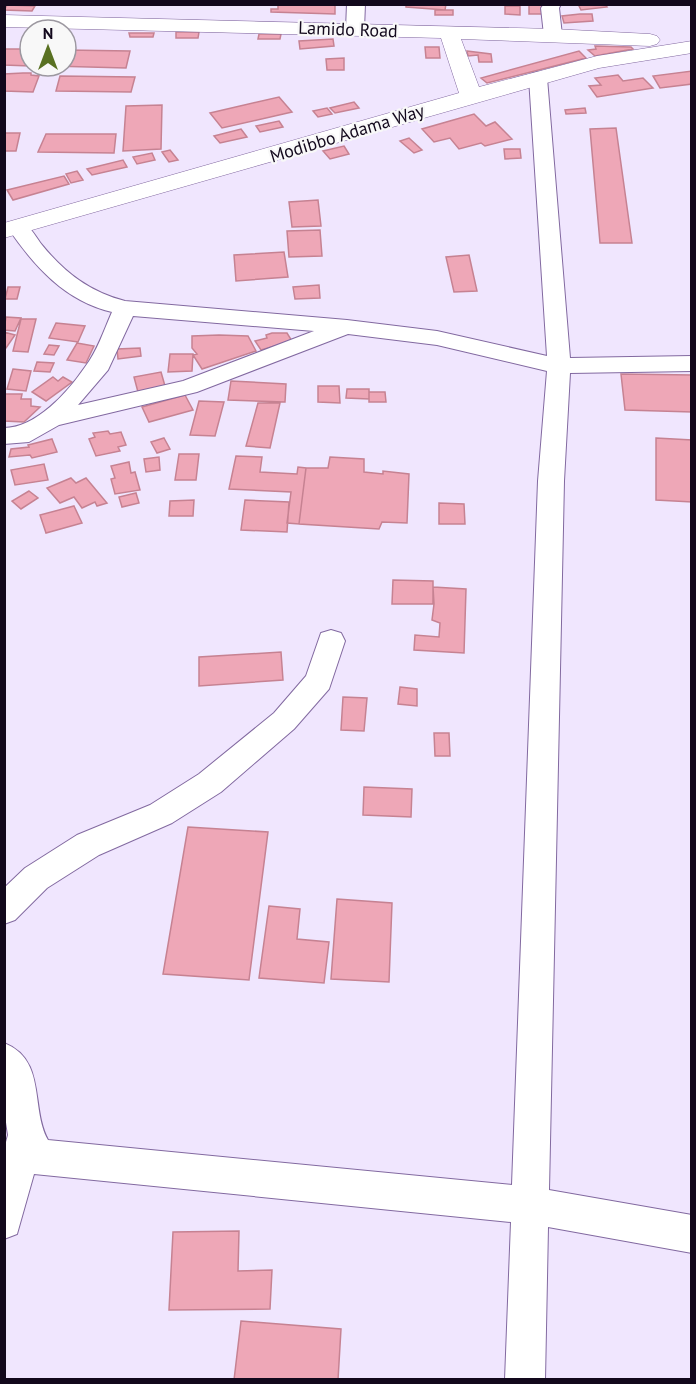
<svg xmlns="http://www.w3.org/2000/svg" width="696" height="1384" font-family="'PT Sans',sans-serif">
  <rect width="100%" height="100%" fill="#f0e6fe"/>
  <path fill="#eea7b7" stroke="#c68292" stroke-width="1.5" d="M278 4H335V14L271 12V9H278Z
    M406 4H446L445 10 406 7Z
    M529 4H544L546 14H529Z
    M578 4H605L607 7 581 10Z
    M7 5 35 6 32 11 4 10Z
    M505 6H520V15L505 14Z
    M435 10H453V15H435Z
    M580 14H592L593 21 564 23 562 16Z
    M176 32H199L198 38H176Z
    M129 33H154L153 37H130Z
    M259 34H281L280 39H258Z
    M333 39 334 46 300 49 299 41Z
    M595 46 631 47 633 49 595 56 588 50 596 49Z
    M425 47H439L440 58H426Z
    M4 49H30V66L4 65Z
    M66 50 130 51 126 68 51 66H66Z
    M467 51 491 54 492 62H479L478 55 468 56Z
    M579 51 586 58 487 83 481 78Z
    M344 58V70H327L326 59Z
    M692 71V84L660 88 653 76Z
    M23 73H31V75L39 76 33 92 4 91V74Z
    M618 75 623 81 643 78 653 88 597 97 589 86 601 85 595 78Z
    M60 76 135 77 131 92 56 91Z
    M279 97 292 112 222 128 210 113Z
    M354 102 359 108 335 113 330 108Z
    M162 105 161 149 123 151 126 106Z
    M327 108 332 114 318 117 313 111Z
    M585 108 586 113 566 114 565 110Z
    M474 114 486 126 495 122 512 139 485 146 481 143 459 149 450 138 434 142 422 129Z
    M279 121 283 127 260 132 256 126Z
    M616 128 632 243H600L590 129Z
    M241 129 247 137 220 143 214 136Z
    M4 133H20L16 151H4Z
    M46 134H116L114 153 38 152Z
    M409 138 422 150 414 153 400 141Z
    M344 146 349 154 330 159 323 151Z
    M504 149H520L521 158 505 159Z
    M170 150 178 160 169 162 162 152Z
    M152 153 155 160 137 164 133 157Z
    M123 160 127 167 92 175 87 169Z
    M77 171 83 180 71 183 66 174Z
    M64 176 69 184 13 200 7 190Z
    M318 200 321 226 292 227 289 202Z
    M320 230 322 256 289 257 287 231Z
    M284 252 288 277 236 281 234 255Z
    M469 255 477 291 454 292 446 257Z
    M319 285 320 298 295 299 293 287Z
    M8 287H20L17 299H5Z
    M6 317 21 318 15 331 4 330Z
    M21 319H36L28 352 13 351Z
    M56 323 85 326 78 342 49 338Z
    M4 332 15 335 6 348H4Z
    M272 333H287L292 341 261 350 255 341 267 338 266 335Z
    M219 335 248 336 256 351 202 369 193 355 197 354 192 348V336Z
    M77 343 94 346 86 363 67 360Z
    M49 345 59 346 54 355 44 354Z
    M140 348 141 356 118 359 117 349Z
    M170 354H193L192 371 168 372Z
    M37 362 54 363 50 372 34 371Z
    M13 369 31 371 26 391 7 389Z
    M161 372 165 386 138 392 134 377Z
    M621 374 692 375V412L625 410Z
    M53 377 58 381 63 377 72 382 46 401 32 392Z
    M231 381 286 384 285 402 228 400Z
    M318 386H339L340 403 318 402Z
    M347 389H369V399L346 398Z
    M369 392H385L386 402H369Z
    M4 394H22L21 399H31V406L40 407 24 422 4 421Z
    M185 395 193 410 149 422 142 407Z
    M199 401 224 402 215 436 190 435Z
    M258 403H280L270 448 246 446Z
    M108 431 110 434 121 432 126 445 118 447 120 451 96 456 89 439 95 437 93 433Z
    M164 438 170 449 157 453 151 442Z
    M656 438 692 440V502L656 500Z
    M52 439 57 452 32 458 30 455 9 457 11 449 29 447 28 445Z
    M179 454H199L196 480H175Z
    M236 456 262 457 260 472 297 474 298 467 306 468 299 524 287 523 291 492 229 489Z
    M159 457 160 470 146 472 144 459Z
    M330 457 364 459V472L383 474V471L409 474 407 523 382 522 379 529 299 524 306 468H328Z
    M129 462 131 473 135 472 140 490 115 494 111 479 115 478 111 466Z
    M44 464 48 480 15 485 11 470Z
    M71 478 76 483 86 478 107 503 97 506 95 502 82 508 74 497 60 503 47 488Z
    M29 491 38 498 21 509 12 501Z
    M136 493 139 503 122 507 119 497Z
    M194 500 193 516H169L170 501Z
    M245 500 289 502 287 532 241 530Z
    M439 503 464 504 465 524H439Z
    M74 506 82 523 46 533 40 515Z
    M393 580 433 581V604H392Z
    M433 587 466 589 464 653 414 650 415 635 439 637 440 623 432 620 434 604Z
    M281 652 283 680 199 686V657Z
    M400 687 417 689V706L398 704Z
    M343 697 367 698 364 731 341 730Z
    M434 733H449L450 756H435Z
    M364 787 412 789 411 817 363 815Z
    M188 827 268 832 249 980 163 974Z
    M337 899 392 903 389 982 331 979Z
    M269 906 300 909 297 939 329 942 324 983 259 978Z
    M239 1231 238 1271 272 1270 270 1309 169 1310 173 1232Z
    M241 1321 341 1329 338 1380H234Z"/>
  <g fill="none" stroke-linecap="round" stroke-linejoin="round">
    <defs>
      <path id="minor" d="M347 4H365L364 29 361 33H349L346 29Z
        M544 4H561L559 8 562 35 559 39H547L544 35 541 8Z
        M538 72 545 74 547 78 570 358 692 356V371L570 373 564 481 549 1190 692 1215V1253L548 1227 545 1380H505L511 1222 34 1174 17 1234 4 1239V1149L8 1135 4 1110V1043C47 1060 30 1107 48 1140L512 1185 538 481 547 371 437 345 348 334 197 392 59 425 29 442 4 444V428C36 428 68 392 85 367 97 352 104 330 112 312 65 301 34 266 8 228L11 224C15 222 20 221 24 223 31 227 37 239 42 245 65 273 90 292 125 301L347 320 437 331 547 356 529 78 531 74ZM133 316 314 331 183 381 78 405 108 370Z
        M331 630 341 633 345 641 329 689 294 729 221 792 172 823 99 855 47 888 15 920 4 924V888L25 868 77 835 150 805 199 774 274 713 306 676 321 633Z"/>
      <path id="secondary" d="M4 15 553 29 650 34 657 36 660 40 657 44 650 46 461 39 479 87 597 56 692 41V53L599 68 4 238V223L459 93 441 38 4 27Z"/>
    </defs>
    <use href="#minor" stroke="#8269a0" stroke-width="2"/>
    <use href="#secondary" stroke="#8269a0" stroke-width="1"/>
    <use href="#minor" fill="#fff" fill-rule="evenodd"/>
    <use href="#secondary" fill="#fff" fill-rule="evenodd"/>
  </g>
  <g text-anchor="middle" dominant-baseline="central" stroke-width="4.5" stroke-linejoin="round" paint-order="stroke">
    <g font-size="18" fill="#12081c" stroke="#f8f8f8">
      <text transform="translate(348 29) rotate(2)">Lamido Road</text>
      <text transform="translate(347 133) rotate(-17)">Modibbo Adama Way</text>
    </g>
  </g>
  <rect width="696" height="1384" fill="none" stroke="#12081c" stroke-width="12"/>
  <g transform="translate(48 48)"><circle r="28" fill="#f8f8f8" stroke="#9c98a0" stroke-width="1.5"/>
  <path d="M0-4.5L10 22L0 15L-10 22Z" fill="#597122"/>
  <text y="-9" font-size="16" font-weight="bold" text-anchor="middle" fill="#12081c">N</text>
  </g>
</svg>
